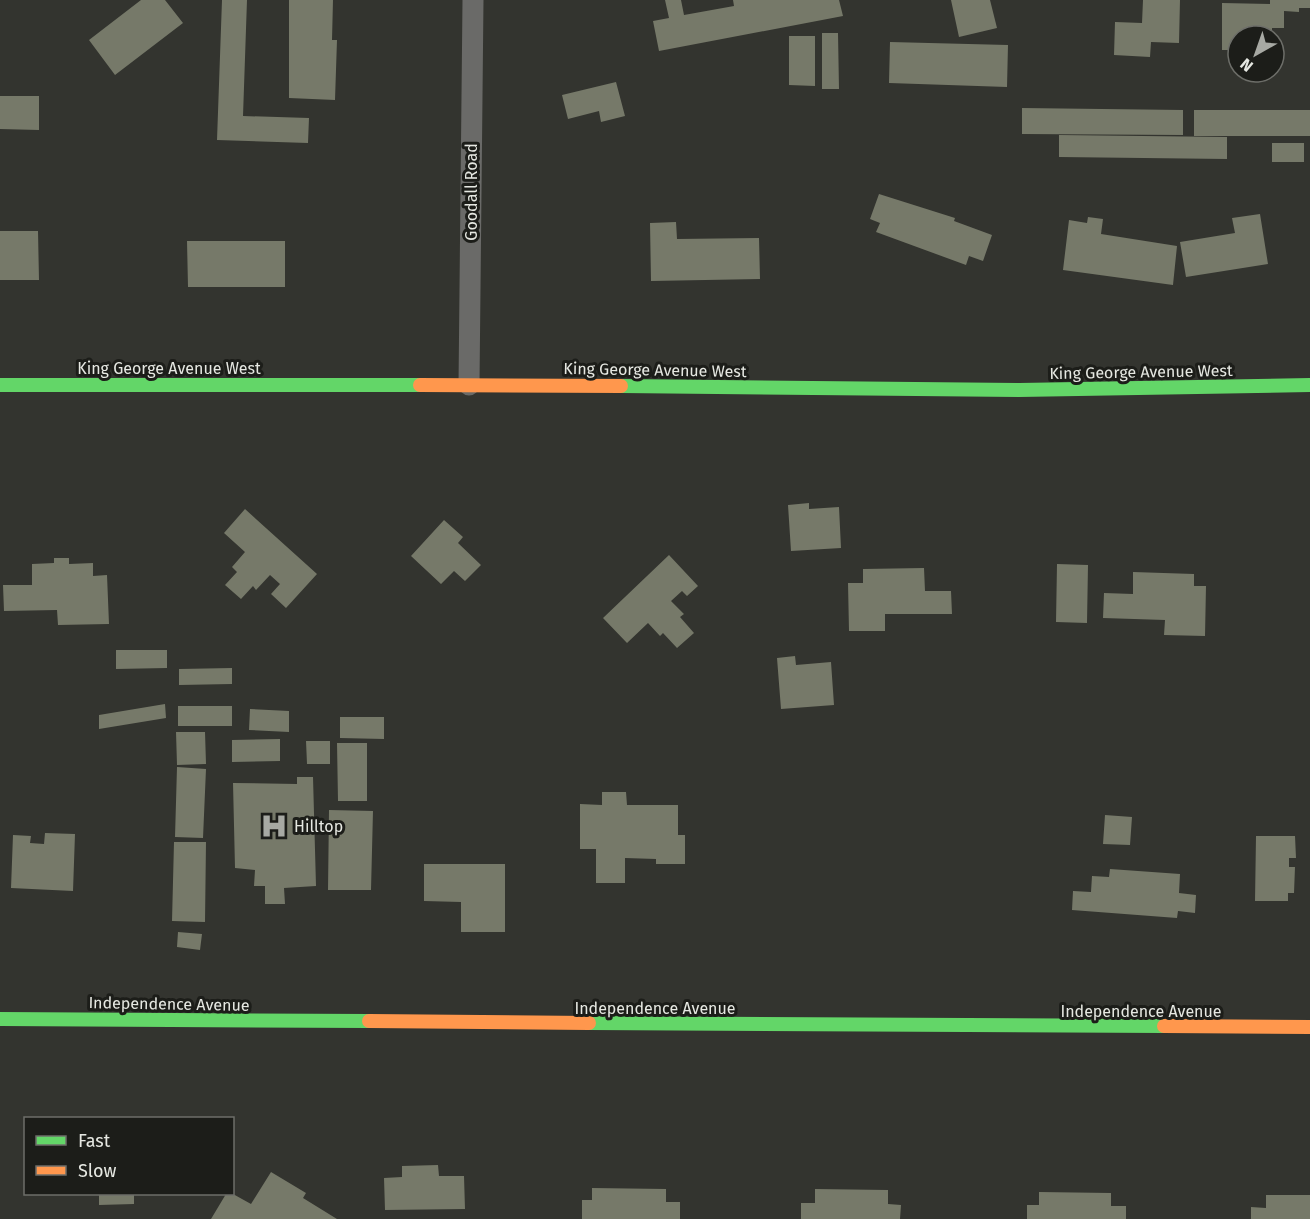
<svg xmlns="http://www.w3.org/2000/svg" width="1310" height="1219" font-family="'Fira Sans',sans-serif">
  <rect width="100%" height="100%" fill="#33342f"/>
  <path fill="#767969" d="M141 0H165L183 23 115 75 89 40Z
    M222 0H247L243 116 309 118 308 143 217 140Z
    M289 0H333L332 40H337L335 100 289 98Z
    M665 0H681L684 15 734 6 733 0H839L843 16 659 51 653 21 669 18Z
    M951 0H990L997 28 959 37Z
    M1143 0H1180L1179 43 1151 42 1150 57 1114 55 1115 22 1142 23Z
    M1270 0H1310V8H1299V12L1284 11V28H1272V36H1238V50H1222V3L1270 4Z
    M822 33H838L839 89H822Z
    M789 36H815V86L789 85Z
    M890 42 1008 45 1007 87 889 83Z
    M616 82 625 116 601 122 599 111 568 119 562 95Z
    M0 96H39V130L0 129Z
    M1022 108 1183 110V135L1022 134Z
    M1194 110H1310V136H1194Z
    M1059 135 1227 137V159L1059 157Z
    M1272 143H1304V162H1272Z
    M879 194 955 218 954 221 992 235 983 261 969 256 966 265 876 232 880 223 870 219Z
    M1260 214 1268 264 1186 277 1180 242 1235 233 1232 218Z
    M1088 217 1103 219 1101 234 1177 246 1173 285 1063 270 1069 220 1087 223Z
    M676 222 677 239 759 238 760 279 651 281 650 223Z
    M0 231H38L39 280H0Z
    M187 241H285V287H188Z
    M809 503V509L839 507 841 548 791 551 788 505Z
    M245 509 317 574 286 608 271 594 280 584 270 575 256 590 253 586 241 599 225 585 237 572 232 567 245 552 224 533Z
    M444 520 463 537 458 543 481 565 465 581 454 571 441 584 411 556Z
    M669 555 698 586 687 596 682 591 671 601 684 614 680 617 694 633 677 648 663 633 660 636 648 623 627 643 603 618Z
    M54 558H69V564L93 563V576L107 575 109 624 58 625 57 610 4 611 3 585H32V564L54 563Z
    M1057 564 1088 565 1087 623 1056 622Z
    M924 568 925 591H951L952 614H885V631H849L848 583H863V569Z
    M1133 572 1194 574V586H1206L1205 636 1164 635 1165 620 1103 618 1104 593 1133 594Z
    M116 650H167V668L116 669Z
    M795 656 796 665 831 662 834 705 781 709 777 658Z
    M232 668V684L179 685V669Z
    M165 704 166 718 99 729V715Z
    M178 706H232V726H178Z
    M250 709 289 711V732L249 730Z
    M340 717H384V739L340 738Z
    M176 732H205L206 764 177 765Z
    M280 739V761L232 762V740Z
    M306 741H330V764H307Z
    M337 743H367V801H338Z
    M177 767 206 769 203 838 175 837Z
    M297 777H313L316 886 284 888 285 904H265V886H254L255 870 235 868 233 783 297 784Z
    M602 792H626L627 805H678V835H685V864H656V859L625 858V883H596V849H580V804L602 805Z
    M329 810 373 811 371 890H328Z
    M1105 815 1132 817 1130 845 1103 844Z
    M45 833 75 834 73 891 11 888 13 835 31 836 30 843 44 844Z
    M1256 836H1295L1296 858H1289V867H1295L1294 893H1288V901H1255Z
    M174 842H206L205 922 172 921Z
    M424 864H505V932H461V902L424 901Z
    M1110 869 1180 874 1179 893 1196 895 1195 913 1178 911 1177 918 1072 910 1073 891 1091 892 1092 876 1109 877Z
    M178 932 202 934 200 950 177 947Z
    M438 1165 439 1176H464L465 1209 385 1210 384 1178 402 1177V1166Z
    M271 1172 306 1193 303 1198 337 1219H211L226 1194H233L251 1204Z
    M592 1188 666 1189V1202H680V1219H582V1200H592Z
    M815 1189 888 1190V1204L901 1205 900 1219H801V1203H815Z
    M1039 1192 1111 1193V1206H1126V1219H1027V1205H1039Z
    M99 1194H134V1204L99 1205Z
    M1266 1195H1310V1219H1251V1207L1266 1208Z"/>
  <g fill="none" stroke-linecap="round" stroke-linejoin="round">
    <path stroke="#6a6a68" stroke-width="21" d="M469 385 473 0"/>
    <path stroke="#63d668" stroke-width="14" d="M0 385H420
      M621 386 1019 390 1310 385
      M0 1019 369 1021
      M589 1023 1164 1026"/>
    <path stroke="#ff974d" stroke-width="14" d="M420 385 621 386
      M369 1021 589 1023
      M1164 1026 1310 1027"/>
  </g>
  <defs>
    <symbol id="hospital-bare" viewBox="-9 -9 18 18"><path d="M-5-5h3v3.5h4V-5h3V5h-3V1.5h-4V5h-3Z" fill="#a7a9a3" stroke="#1c1d19" stroke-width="2.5" paint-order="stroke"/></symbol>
  </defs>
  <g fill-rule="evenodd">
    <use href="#hospital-bare" x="255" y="807" width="38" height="38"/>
  </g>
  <g text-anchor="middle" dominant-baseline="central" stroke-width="6" stroke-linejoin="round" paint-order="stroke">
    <g font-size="16" fill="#e6e8e2" stroke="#1c1d19">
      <text transform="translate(471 192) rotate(-90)">Goodall Road</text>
      <text x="169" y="368">King George Avenue West</text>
      <text transform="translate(655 370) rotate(1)">King George Avenue West</text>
      <text transform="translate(1141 372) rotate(-1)">King George Avenue West</text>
      <text transform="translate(169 1004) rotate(1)">Independence Avenue</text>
      <text x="655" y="1008">Independence Avenue</text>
      <text x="1141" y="1011">Independence Avenue</text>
    </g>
    <g font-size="16" fill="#e6e8e2" stroke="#1c1d19" text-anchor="start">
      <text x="294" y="826">Hilltop</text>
    </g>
  </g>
  <rect x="24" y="1117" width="210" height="78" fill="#1c1d19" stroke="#6d6e69" stroke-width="1.5"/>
  <rect x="36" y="1136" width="30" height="9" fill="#63d668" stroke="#6d6e69" stroke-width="1.5"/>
  <text x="78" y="1147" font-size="18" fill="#e6e8e2">Fast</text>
  <rect x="36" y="1166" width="30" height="9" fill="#ff974d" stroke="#6d6e69" stroke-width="1.5"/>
  <text x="78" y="1177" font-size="18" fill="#e6e8e2">Slow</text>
  <g transform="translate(1256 54) rotate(220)"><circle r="28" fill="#1c1d19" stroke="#6d6e69" stroke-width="1.5"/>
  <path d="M0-4.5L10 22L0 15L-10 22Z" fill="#a7a9a3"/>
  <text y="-9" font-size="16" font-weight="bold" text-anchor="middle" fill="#e6e8e2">N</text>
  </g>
</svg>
